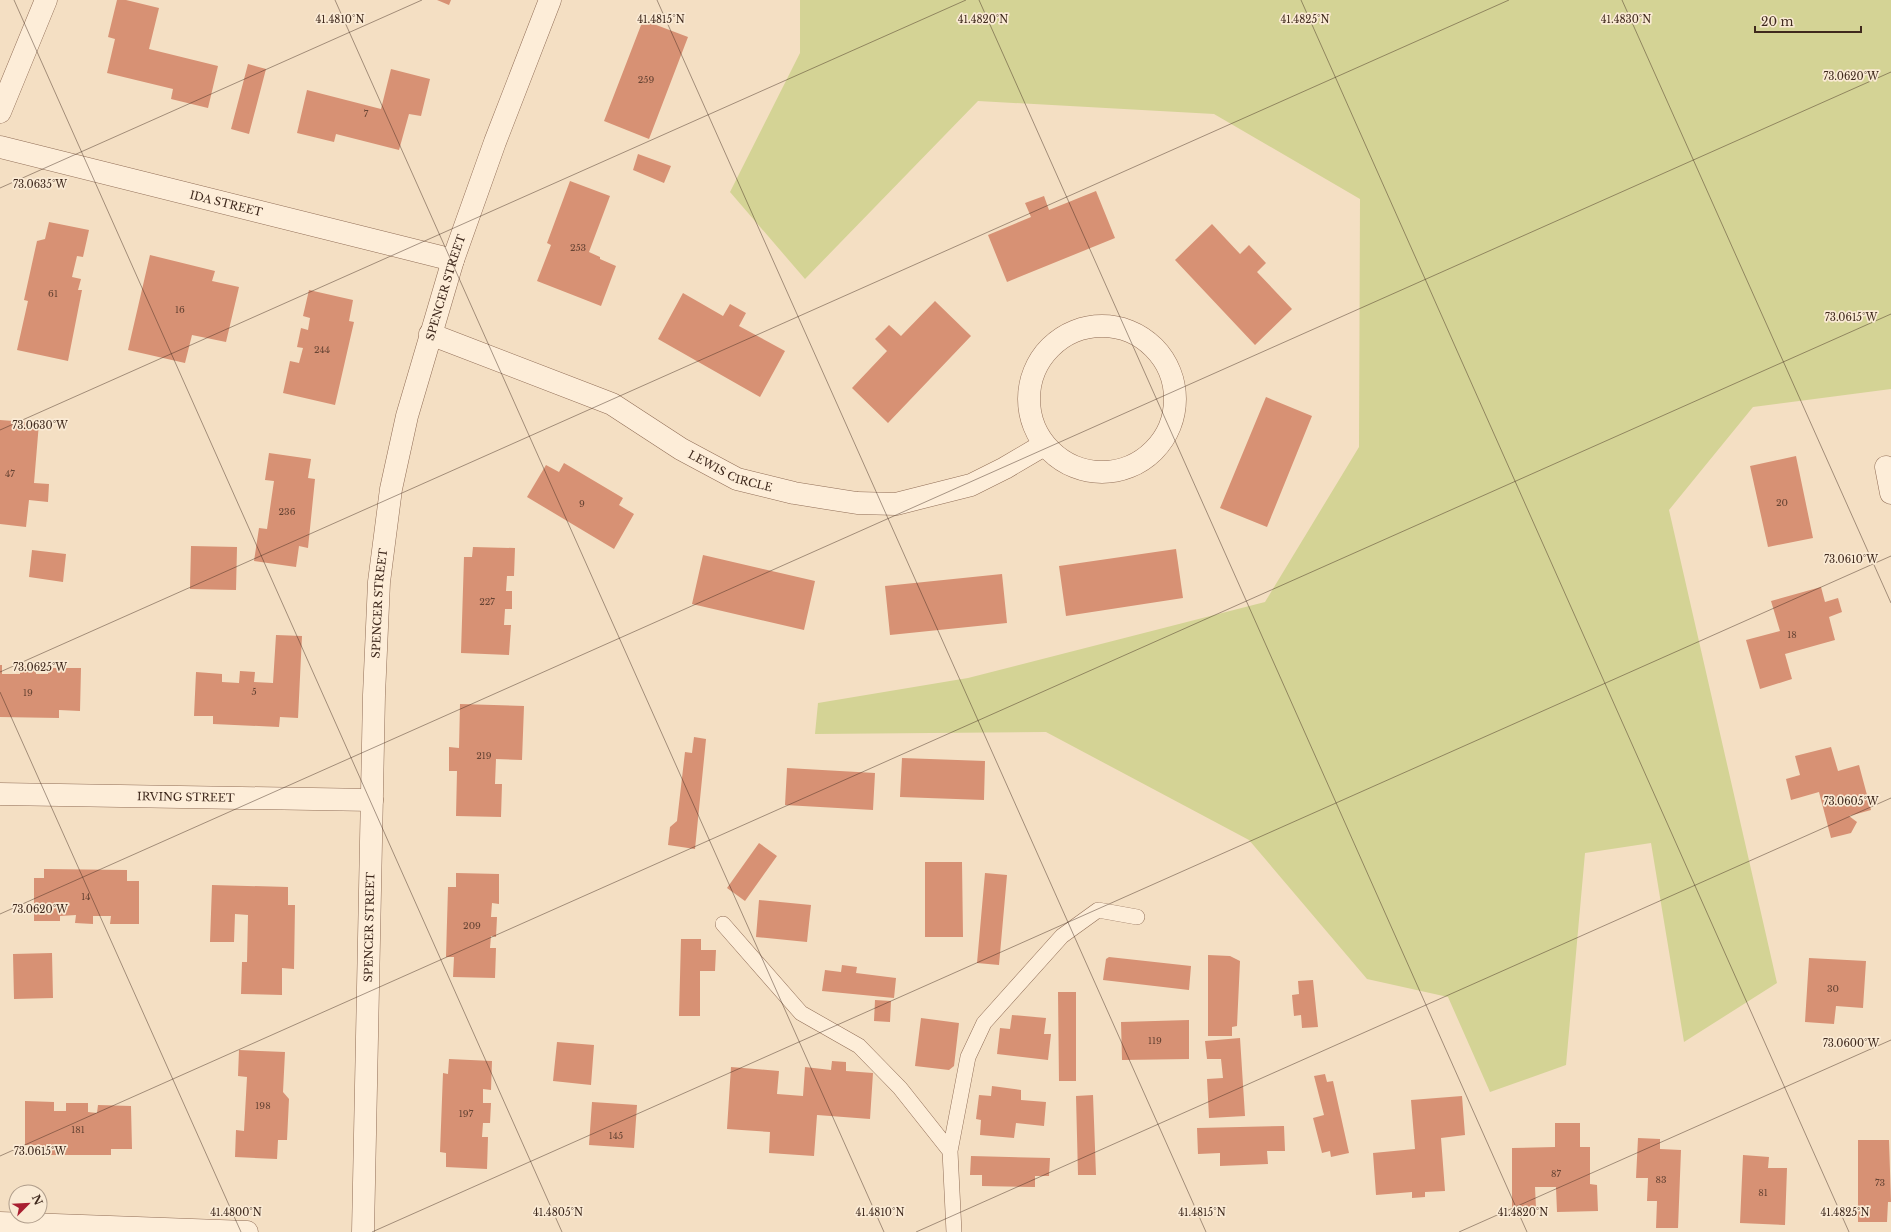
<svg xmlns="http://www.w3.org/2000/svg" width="1891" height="1232" font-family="'Libre Baskerville',serif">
  <rect width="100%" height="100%" fill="#f4dfc3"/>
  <path fill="#d4d395" d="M800 0H1891V389L1753 407 1669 510 1777 983 1684 1042 1651 843 1585 853 1566 1065 1490 1092 1448 997 1367 979 1249 840 1046 732 815 734 818 703 968 678 1265 602 1359 447 1360 199 1214 114 978 101 805 279 730 192 800 53Z"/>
  <path fill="#d79174" d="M117 0H126L159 8 149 49 218 66 208 108 171 99 173 89 107 73 115 39 108 37Z
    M437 0H451L449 5Z
    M643 20 688 37 649 139 604 121Z
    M248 64 266 69 249 134 231 129Z
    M391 69 430 79 421 116 409 114 399 150 336 134 334 142 297 133 307 90 381 109Z
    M638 154 671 166 664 183 633 170Z
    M570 181 610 196 589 252 600 257V259L616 266 601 306 537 281 551 245 547 243Z
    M1096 191 1115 238 1007 282 988 235 1031 217 1025 203 1044 196 1049 210Z
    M49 222 89 230 83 257 77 256 72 277 81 279 78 290H82L68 361 17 350 28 301 24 300 37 241 45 239Z
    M1212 224 1240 254 1249 245 1266 263 1257 272 1292 309 1255 345 1175 260Z
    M150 255 215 271 212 281 239 287 226 342 192 335 185 363 128 350Z
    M309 290 353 300 349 321 354 322 335 405 283 393 290 361 299 363 303 348 297 347 301 328 308 330 310 318 303 316Z
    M683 293 723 316 730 304 746 313 739 326 785 351 760 397 658 339Z
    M935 301 971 336 888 423 852 388 887 351 875 339 889 325 901 336Z
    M1266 397 1312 416 1267 527 1220 508Z
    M0 420 39 423 34 483 49 484 48 502 29 500 26 527 0 524Z
    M269 453 311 459 308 478 315 479 308 548 299 546 296 567 254 561 259 528 267 529 274 481 265 480Z
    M1796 456 1813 538 1768 547 1750 466Z
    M564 463 623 498 619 505 634 514 614 549 527 497 546 465 559 472Z
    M191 546 237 547 236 590 190 589Z
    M473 547 515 548 514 576H507L506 591H512V609H505L504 625H511L509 655 461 653 464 557H472Z
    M1176 549 1183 598 1066 616 1059 566Z
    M32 550 66 554 63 582 29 577Z
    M703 555 815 581 804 630 692 604Z
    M1002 574 1007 623 890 635 885 586Z
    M1821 587 1825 602 1838 598 1842 612 1829 617 1835 640 1785 654 1792 679 1760 689 1746 640 1780 631 1771 601Z
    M276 635 302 636 298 718 280 717 279 727 213 724V716H194L196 672 222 674V682L239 683 240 671 255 672 254 682 273 683Z
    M0 665H2V674H20V666H36V674H48V668H81L80 711 59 710V718L0 717Z
    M460 704 524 706 522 760 496 759 495 784H502L501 817 456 816 457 771H449V747L459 748Z
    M694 737 706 739 695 849 668 845 670 827 677 821 685 752 692 753Z
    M1831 747 1838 771 1859 765 1871 810 1849 816 1857 822 1851 833 1831 838 1819 792 1791 800 1786 779 1800 775 1795 756Z
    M902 758 985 761 984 800 900 797Z
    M787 768 875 773 873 810 785 805Z
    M759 843 777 856 745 901 727 888Z
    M925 862H962L963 937H925Z
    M44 869 127 870V881H139V924H110L111 916H93V924L75 923 76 915 60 916V921H34V878H44Z
    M456 873 499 874V904L492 903 491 917H497L496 937 491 936 490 948H496L495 978 453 977 454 957H446L448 887H456Z
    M985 873 1007 875 999 965 977 963Z
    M212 885 288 887V905H295L294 969 282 968V995L241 994 242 962H247L248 915 235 914 234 942H210Z
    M759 900 811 905 807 942 756 937Z
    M681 939H701V950H716L715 971H700V1016H679Z
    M52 953 53 998 14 999 13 954Z
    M1208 955 1230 956 1240 961 1237 1026 1232 1027V1036H1208Z
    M1109 957 1191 966 1189 990 1103 980 1106 959Z
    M1809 958 1866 961 1863 1008 1836 1006 1834 1024 1805 1022Z
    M842 965 857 967 856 973 896 978 894 998 822 991 825 970 841 972Z
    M1313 980 1318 1027 1302 1028 1301 1015 1294 1016 1292 995 1299 994 1298 981Z
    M1058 992H1076V1081H1059Z
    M875 1000 891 1001 890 1022 874 1021Z
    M1012 1015 1046 1018 1044 1034H1051L1048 1060 997 1054 1000 1028 1010 1029Z
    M921 1018 959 1023 954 1066 949 1070 915 1066Z
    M1189 1020V1059L1122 1060 1121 1022Z
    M1240 1038 1245 1116 1209 1118 1207 1079 1223 1078 1221 1059H1207L1205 1041Z
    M557 1042 594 1045 591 1085 553 1081Z
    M239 1050 285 1052 283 1092 289 1099 287 1140H278L277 1159 235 1157 236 1130 244 1131 247 1077 238 1076Z
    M449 1059 492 1061 491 1090 483 1089V1103H491L490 1123H483L482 1137H488L487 1169 446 1167V1153L440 1152 443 1073 448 1074Z
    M832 1061 846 1062V1071L873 1073 870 1119 817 1115 814 1156 769 1153 770 1132 727 1129 731 1067 779 1071 777 1094 803 1096 805 1067 831 1070Z
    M1325 1074 1327 1082 1333 1081 1349 1153 1331 1157 1330 1151 1322 1153 1313 1118 1324 1115 1314 1076Z
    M992 1086 1021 1090V1100L1046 1102 1044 1126 1016 1123 1014 1138 980 1135 981 1120 976 1119 979 1095 991 1096Z
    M1093 1095 1096 1175H1078L1076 1096Z
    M1462 1096 1465 1135 1441 1138 1445 1191 1425 1192V1197L1412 1198V1192L1376 1195 1373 1153 1415 1149 1411 1100Z
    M25 1101 54 1102V1111H66V1103H88V1112L97 1113 98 1105 131 1106 132 1149H111V1155H42V1145H25Z
    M592 1102 637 1105 634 1148 589 1145Z
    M1555 1123H1580V1147H1590V1184L1597 1185 1598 1211 1557 1212 1556 1187H1535L1536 1208H1512V1148L1555 1147Z
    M1284 1126 1285 1151H1267L1268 1164 1220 1166V1153L1198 1154 1197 1128Z
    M1638 1138 1660 1139V1149L1681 1150 1678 1228H1656L1657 1201H1647L1648 1178H1636Z
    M1858 1140H1889L1891 1202H1888L1887 1222H1858Z
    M1743 1155 1769 1157 1768 1168H1787L1785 1225 1740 1223Z
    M971 1156 1050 1158 1049 1176H1035V1187L982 1186V1175H970Z"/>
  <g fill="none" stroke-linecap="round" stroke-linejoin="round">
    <defs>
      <path id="lane" d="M723 924 801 1013 859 1046 900 1088 950 1151
        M954 1232 950 1151 968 1057 984 1023 1062 936 1098 910 1137 917"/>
      <g id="street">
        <path d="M0 112 46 0"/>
        <path id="s1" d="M0 147 453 260"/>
        <circle cx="1102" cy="399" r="73"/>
        <path id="s2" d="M430 334 612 404 681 449 737 479 794 493 857 503 896 504 971 485 1005 468 1044 445"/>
        <path d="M1886 467 1891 493"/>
        <path id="s3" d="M0 794 372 800"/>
        <path d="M0 1223 247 1232"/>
        <path id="s4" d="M363 1232 374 695 379 582 391 489 407 416 453 260 495 142 550 0"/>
      </g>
    </defs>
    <use href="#lane" stroke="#916e57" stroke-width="16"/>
    <use href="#street" stroke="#916e57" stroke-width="23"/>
    <use href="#lane" stroke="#fdedd8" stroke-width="15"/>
    <use href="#street" stroke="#fdedd8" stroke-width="22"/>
  </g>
  <path fill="none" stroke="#3f291d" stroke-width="1" stroke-opacity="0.45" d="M14 0 562 1232M335 0 884 1232M657 0 1206 1232M979 0 1527 1232M1301 0 1849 1232M1622 0 1891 603M0 188 422 0M0 430 966 0M0 672 1509 0M0 692 241 1232M0 914 1891 72M0 1156 1891 314M372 1232 1891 556M916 1232 1891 798M1459 1232 1891 1040"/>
  <g text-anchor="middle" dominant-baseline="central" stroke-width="3.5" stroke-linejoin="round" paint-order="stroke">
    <g font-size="9" fill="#654333">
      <text x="646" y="79">259</text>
      <text x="366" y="113">7</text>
      <text x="578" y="247">253</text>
      <text x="53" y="293">61</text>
      <text x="180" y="309">16</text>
      <text x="322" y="349">244</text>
      <text x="10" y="473">47</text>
      <text x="1782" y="502">20</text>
      <text x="582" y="503">9</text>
      <text x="287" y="511">236</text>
      <text x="487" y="601">227</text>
      <text x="1792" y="634">18</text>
      <text x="254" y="691">5</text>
      <text x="28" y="692">19</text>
      <text x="484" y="755">219</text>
      <text x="86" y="896">14</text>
      <text x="472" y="925">209</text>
      <text x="1833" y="988">30</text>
      <text x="1155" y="1040">119</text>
      <text x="263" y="1105">198</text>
      <text x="466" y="1113">197</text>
      <text x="78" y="1129">181</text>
      <text x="616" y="1135">145</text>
      <text x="1556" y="1173">87</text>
      <text x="1661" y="1179">83</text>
      <text x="1880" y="1182">73</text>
      <text x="1763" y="1192">81</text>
    </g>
    <g font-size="11" fill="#3f291d" stroke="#faead4">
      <text stroke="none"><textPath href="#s1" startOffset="233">IDA STREET</textPath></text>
      <text stroke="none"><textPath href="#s4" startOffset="953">SPENCER STREET</textPath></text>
      <text stroke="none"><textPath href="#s2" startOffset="332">LEWIS CIRCLE</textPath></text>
      <text stroke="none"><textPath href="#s4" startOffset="629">SPENCER STREET</textPath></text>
      <text stroke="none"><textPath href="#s3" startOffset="186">IRVING STREET</textPath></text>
      <text stroke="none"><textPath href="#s4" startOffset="305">SPENCER STREET</textPath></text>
    </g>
  </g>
  <g font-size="10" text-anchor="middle" fill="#3f291d" stroke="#faead4" stroke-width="3.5" stroke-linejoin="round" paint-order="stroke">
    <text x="340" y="23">41.4810°N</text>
    <text x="661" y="23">41.4815°N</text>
    <text x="983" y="23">41.4820°N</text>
    <text x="1305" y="23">41.4825°N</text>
    <text x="1626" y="23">41.4830°N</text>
    <text x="1851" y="80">73.0620°W</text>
    <text x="40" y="188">73.0635°W</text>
    <text x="1851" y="321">73.0615°W</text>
    <text x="40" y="429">73.0630°W</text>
    <text x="1851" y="563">73.0610°W</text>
    <text x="40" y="671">73.0625°W</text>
    <text x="1851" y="805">73.0605°W</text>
    <text x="40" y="913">73.0620°W</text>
    <text x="1851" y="1047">73.0600°W</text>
    <text x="40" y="1155">73.0615°W</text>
    <text x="236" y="1216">41.4800°N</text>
    <text x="558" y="1216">41.4805°N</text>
    <text x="880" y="1216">41.4810°N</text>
    <text x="1202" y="1216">41.4815°N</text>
    <text x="1523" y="1216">41.4820°N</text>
    <text x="1845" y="1216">41.4825°N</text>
  </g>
  <g transform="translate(28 1204) rotate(66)"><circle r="19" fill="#faead4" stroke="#af9d8b"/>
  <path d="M0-3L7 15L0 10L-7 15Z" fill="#a81f31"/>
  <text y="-6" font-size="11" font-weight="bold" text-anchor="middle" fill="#3f291d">N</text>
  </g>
  <path d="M1755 26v6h106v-6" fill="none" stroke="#3f291d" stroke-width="2"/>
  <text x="1761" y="26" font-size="12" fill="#3f291d" stroke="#faead4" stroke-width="3" paint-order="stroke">20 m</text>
</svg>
